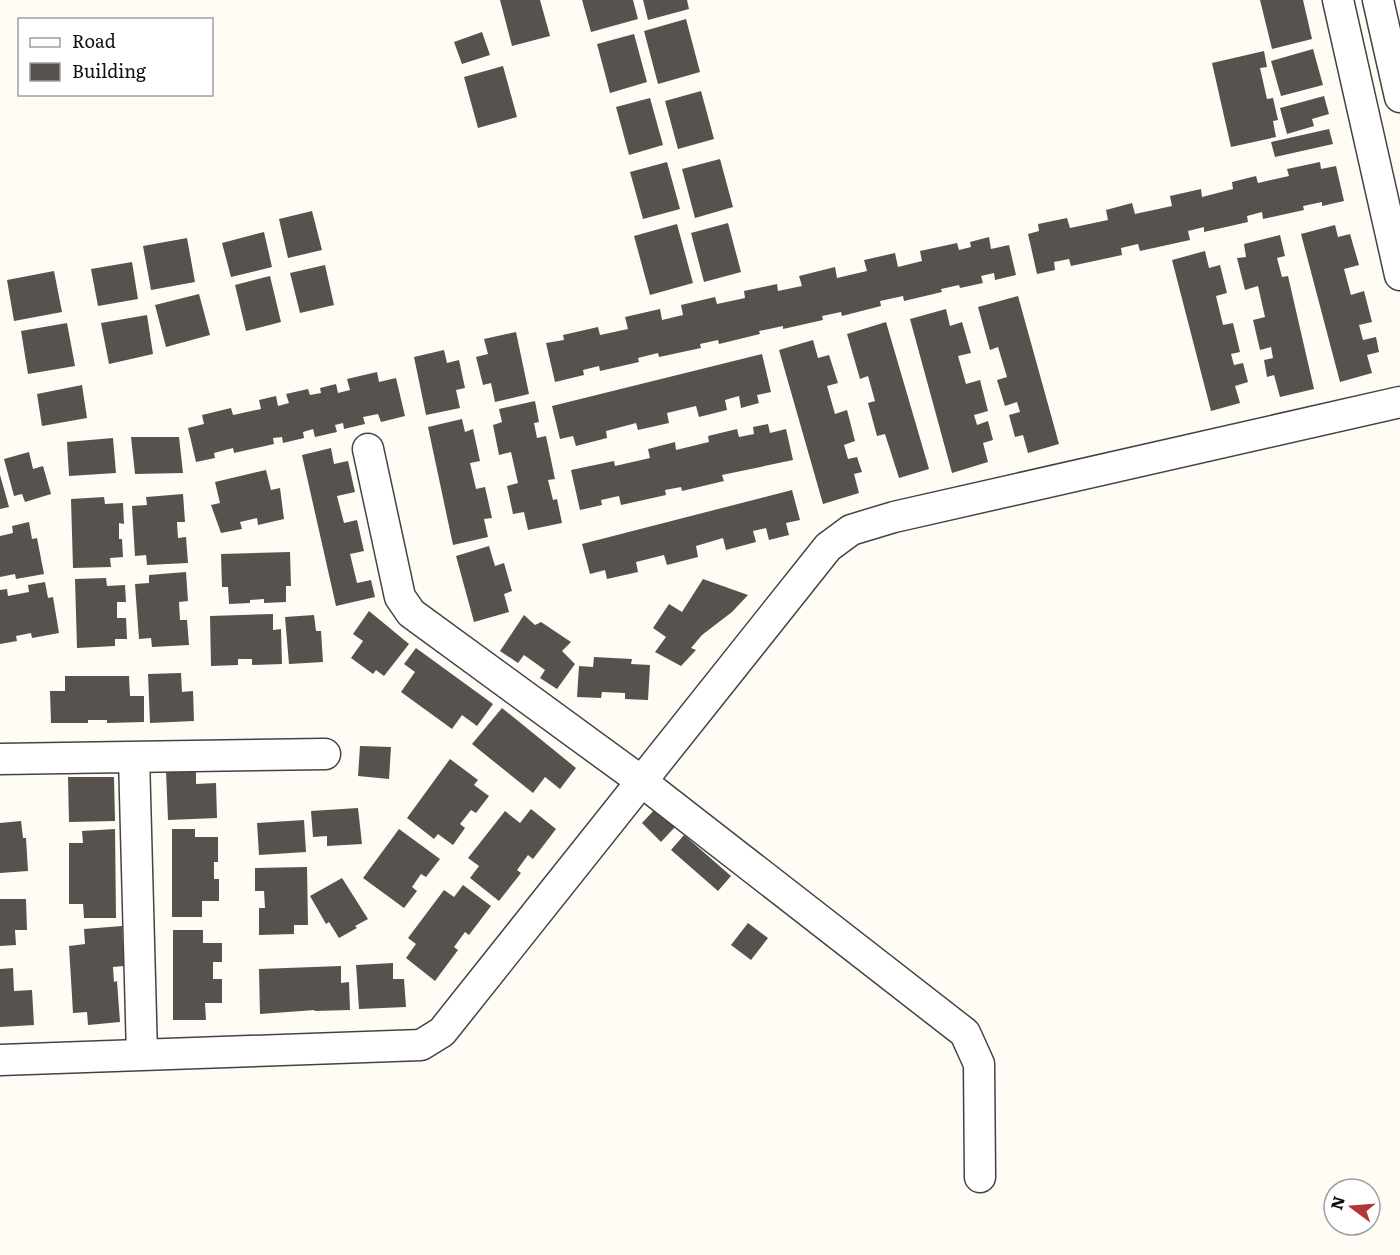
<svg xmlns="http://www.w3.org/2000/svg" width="1400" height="1255" font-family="Literata,serif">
  <rect width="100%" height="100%" fill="#fefcf4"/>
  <path fill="#57524d" d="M500 0H540L550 36 512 46Z
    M582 0H633L638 19 591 32Z
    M643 0H687L689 9 648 20Z
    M1260 0H1303L1312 39 1272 49Z
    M686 19 700 72 658 84 644 31Z
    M482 32 490 55 462 64 454 42Z
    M634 34 647 82 610 93 597 44Z
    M1313 49 1323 85 1281 96 1271 61Z
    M1264 51 1267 67 1260 68 1267 99 1273 98 1278 120 1273 121 1276 137 1231 147 1212 63Z
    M503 66 517 117 478 128 464 77Z
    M701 91 714 139 678 149 665 101Z
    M1324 96 1329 114 1312 119 1314 126 1287 134 1280 108Z
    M650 98 663 145 629 155 616 107Z
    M1329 129 1333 144 1275 157 1271 142Z
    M720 159 733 207 695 218 682 169Z
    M667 162 680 209 643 219 630 172Z
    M1320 162 1321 169 1336 166 1344 201 1322 206V202L1303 206 1304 210 1263 219 1262 212 1247 216 1248 222 1204 232V227L1188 231 1190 240 1140 251 1138 244 1121 248 1122 255 1071 266 1069 259 1054 262 1055 270 1037 274 1028 234 1039 231 1038 224 1067 218 1070 228 1108 220 1106 210 1132 203 1135 214 1172 206 1170 196 1201 189 1202 197 1233 189 1232 182 1256 176 1258 183 1289 176 1287 169Z
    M312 211 322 250 288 258 279 219Z
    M728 223 741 272 704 282 691 233Z
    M677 224 693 283 650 295 634 236Z
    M1335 225 1338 237 1350 234 1359 265 1344 269 1351 295 1364 291 1372 322 1359 325 1363 340 1376 337 1379 352 1367 355 1372 373 1340 382 1301 234Z
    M264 232 272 267 231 277 222 243Z
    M1280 235 1285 256 1277 258 1282 277 1288 276 1314 389 1280 397 1274 375 1267 377 1264 360 1273 358 1271 347 1260 350 1253 320 1265 317 1258 286 1245 290 1237 258 1246 257 1244 244Z
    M989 237 991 249 1009 245 1016 275 995 280 994 273 981 276 983 283 960 288 959 285 941 289 942 292 904 301 903 296 880 301 881 306 842 316 841 312 822 316 823 320 783 329V326L759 331 760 334 719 344 718 340 700 344 701 348 659 357 658 353 638 358 639 362 600 371 599 366 583 370 584 375 555 382 546 343 564 340 563 335 598 327 600 335 628 329 625 317 660 309 662 320 683 315 681 305 715 297 717 304 745 298 744 291 777 284 778 291 802 286 799 276 835 267 837 278 867 271 864 260 895 253 898 267 922 261 920 251 957 243 959 250 971 247 970 242Z
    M187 238 195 282 151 290 143 246Z
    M1205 251 1209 268 1220 265 1227 293 1216 296 1223 325 1233 323 1240 352 1231 354 1234 365 1243 363 1248 382 1235 386 1240 403 1211 411 1172 260Z
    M132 262 138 299 98 306 91 269Z
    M325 265 334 305 300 313 290 273Z
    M54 271 62 312 14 321 7 280Z
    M270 276 281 322 246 331 235 285Z
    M199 294 210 335 166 347 155 305Z
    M1018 296 1059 444 1028 453 1023 435 1015 437 1009 415 1020 412 1017 402 1005 406 997 380 1007 377 998 347 990 350 978 307Z
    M946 309 950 326 962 322 971 353 958 356 966 384 980 380 988 411 974 415 977 425 988 421 993 440 983 443 988 462 952 473 910 319Z
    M147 315 153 354 109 364 101 323Z
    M886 322 929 469 899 478 885 434 877 436 868 403 875 401 868 376 860 379 847 334Z
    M67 323 75 366 28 374 21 331Z
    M516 332 529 394 495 402 491 383 483 385 476 357 488 354 484 339Z
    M813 340 818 358 829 355 838 383 827 386 835 414 847 410 855 441 844 445 848 459 857 457 862 472 854 474 859 493 823 504 779 350Z
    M444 350 447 363 459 360 465 388 456 390 460 408 426 415 414 357Z
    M762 354 771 392 757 395 759 403 741 408 739 396 725 400 727 410 699 417 696 406 667 413 669 423 638 430 636 423 606 431 607 438 576 446 573 436 560 439 552 406Z
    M377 372 379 382 396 378 405 416 381 422 378 414 363 417 365 424 344 429 343 423 335 425 337 432 315 437 313 429 303 432 304 438 283 443 282 437 273 438 274 444 234 453 233 448 214 453 215 458 196 462 188 428 204 424 202 415 231 408 233 415 261 409 259 400 276 396 278 406 289 403 286 394 308 389 310 395 321 393 320 388 336 384 338 393 350 390 347 379Z
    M82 385 87 418 42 426 37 394Z
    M535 401 539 422 534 423 537 438 546 436 555 479 548 480 553 500 557 499 562 523 528 530 524 512 513 514 507 486 518 483 511 452 499 455 493 425 502 422 499 409Z
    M462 419 465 432 473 429 480 461 470 463 476 489 485 487 492 518 484 519 488 537 453 545 428 427Z
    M768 424 770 433 786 429 793 460 722 475 724 481 682 491 681 487 665 490 666 495 621 505 619 496 601 500 602 505 580 510 571 470 614 461 615 466 650 458 648 449 675 442 676 450 709 442 708 436 737 429 739 437 754 434 753 427Z
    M131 437H179L183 473 135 474Z
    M113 438 116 473 69 476 67 442Z
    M331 448 334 464 348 461 355 492 337 496 344 523 357 520 364 551 350 554 357 583 371 580 375 597 336 606 302 455Z
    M29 452 33 469 43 466 51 494 25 502 22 494 14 496 4 459Z
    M266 470 271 490 280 488 284 519 258 525 257 518 240 522 242 529 221 533 211 505 220 503 215 482Z
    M0 475 9 507 0 509Z
    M792 490 800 520 786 523 789 535 769 540 766 528 753 531 756 542 726 550 723 538 696 546 698 557 667 565 664 555 636 562 638 572 607 579 605 570 590 574 582 544Z
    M183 494 185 522H177L178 538 186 537 188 563 147 565 146 555 135 556 132 506 147 505 146 497Z
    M104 497 105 504 123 503 124 524 119 523V539H122L123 557 110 558 111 567 73 568 71 499Z
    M29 522 32 539 37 538 44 574 16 579 15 574 0 577V536L13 533 12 526Z
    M489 546 495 566 504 563 512 591 504 594 509 612 474 622 456 556Z
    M290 552 291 586H286V602L264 603V599L250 600V603L229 604 228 587H222L221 554Z
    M186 572 188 601 179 602 180 620H187L189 645 152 647 151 638 139 639 135 584 149 583V575Z
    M106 578 107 586 125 585 126 602H117V618H126L127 639H115V646L77 648 75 579Z
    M703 579 748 595 732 612 702 635 691 648 696 650 681 666 655 652 666 637 653 628 669 604 682 612Z
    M45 582 48 598 53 597 59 633 32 638 31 633 16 636 17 641 0 644V590L7 589 8 596 29 592 28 585Z
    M369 611 409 644 384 676 376 670 373 674 351 658 363 641 353 634Z
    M273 614V630L281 629 282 664 252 665V659H238V665L211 666 210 616Z
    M314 615 316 631H321L323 662 289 664 285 617Z
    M524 615 535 625 541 622 571 642 562 651 575 664 557 689 540 678 545 670 524 655 518 663 500 651Z
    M416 648 493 704 477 726 462 715 452 729 401 692 415 672 404 664Z
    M594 657 632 659 631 664 650 665 648 700 625 699V693L602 692 601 698 577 697 579 666 593 667Z
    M181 673 182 692 193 691 194 721 150 723 148 674Z
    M65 676H129L130 696H144V722L107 723V720H88V723H51L50 691H65Z
    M502 708 576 768 560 789 545 777 533 793 472 744Z
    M360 746 391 747 389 779 358 776Z
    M450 759 478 780 474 785 489 796 476 813 471 810 460 824 465 828 453 845 438 834 434 839 407 818Z
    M196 768V784L216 783 217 818 168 820 166 770Z
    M68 777H114L115 821 69 822Z
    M358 808 362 844 327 846V836L313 837 311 811Z
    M656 808 675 827 661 842 642 823Z
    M531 809 556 829 533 859 528 855 517 870 521 873 499 901 470 878 479 866 468 858 505 811 520 823Z
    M304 820 306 852 259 855 257 823Z
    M21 821 23 838H26L28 871 0 873V823Z
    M115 829 116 918H84L83 904H69V843H83L82 831Z
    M172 829H195V837H218V862H214V879H219V901H202V917H172Z
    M399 829 440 859 426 877 421 874 412 887 417 891 404 908 363 878Z
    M684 835 731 876 718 891 671 850Z
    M307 867 308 925H294V934L259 935V908H265L264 891H255V868Z
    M342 878 368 919 355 926 357 928 339 938 329 922 326 924 310 896Z
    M463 885 491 906 469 935 465 932 454 947 458 950 435 981 406 958 416 944 408 938 444 890 454 897Z
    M0 899H26L27 930H15L16 945 0 946Z
    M748 923 768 938 751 960 731 945Z
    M122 926 124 966 113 967 114 982 117 981 120 1022 88 1025 87 1012 73 1013 69 946 85 944 84 929Z
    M173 930H203V943H222V962H213V979H222V1003H205L206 1020H173Z
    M393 963V979H404L406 1007 359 1009 356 965Z
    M341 966V983L349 982 350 1010 314 1011 315 1010 260 1014 259 969Z
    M13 968 14 991 32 990 34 1025 0 1027V969Z"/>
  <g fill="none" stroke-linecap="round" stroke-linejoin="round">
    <defs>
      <path id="minor" d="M1338 0 1400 275
        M1378 0 1400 97
        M368 449 400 597 411 613 641 781 965 1033 979 1064 980 1177
        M134 757 142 1055
        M0 759 325 754
        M0 1060 421 1045 442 1032 828 547 851 530 894 517 1400 402"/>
    </defs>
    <use href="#minor" stroke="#434343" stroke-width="33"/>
    <use href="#minor" stroke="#fff" stroke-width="30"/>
  </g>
  <rect x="18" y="18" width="195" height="78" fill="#ffffff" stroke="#9f9f9f" stroke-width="1.5"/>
  <rect x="30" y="38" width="30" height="9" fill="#ffffff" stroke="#9f9f9f" stroke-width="1.5"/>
  <text x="72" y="48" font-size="18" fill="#101010">Road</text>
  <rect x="30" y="63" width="30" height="18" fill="#57524d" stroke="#9f9f9f" stroke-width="1.5"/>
  <text x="72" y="78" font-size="18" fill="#101010">Building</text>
  <g transform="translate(1352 1207) rotate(286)"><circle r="28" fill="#ffffff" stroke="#9f9f9f" stroke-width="1.5"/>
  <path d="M0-4.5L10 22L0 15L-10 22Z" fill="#b33635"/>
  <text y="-9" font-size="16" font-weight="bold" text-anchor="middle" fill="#101010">N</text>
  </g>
</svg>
